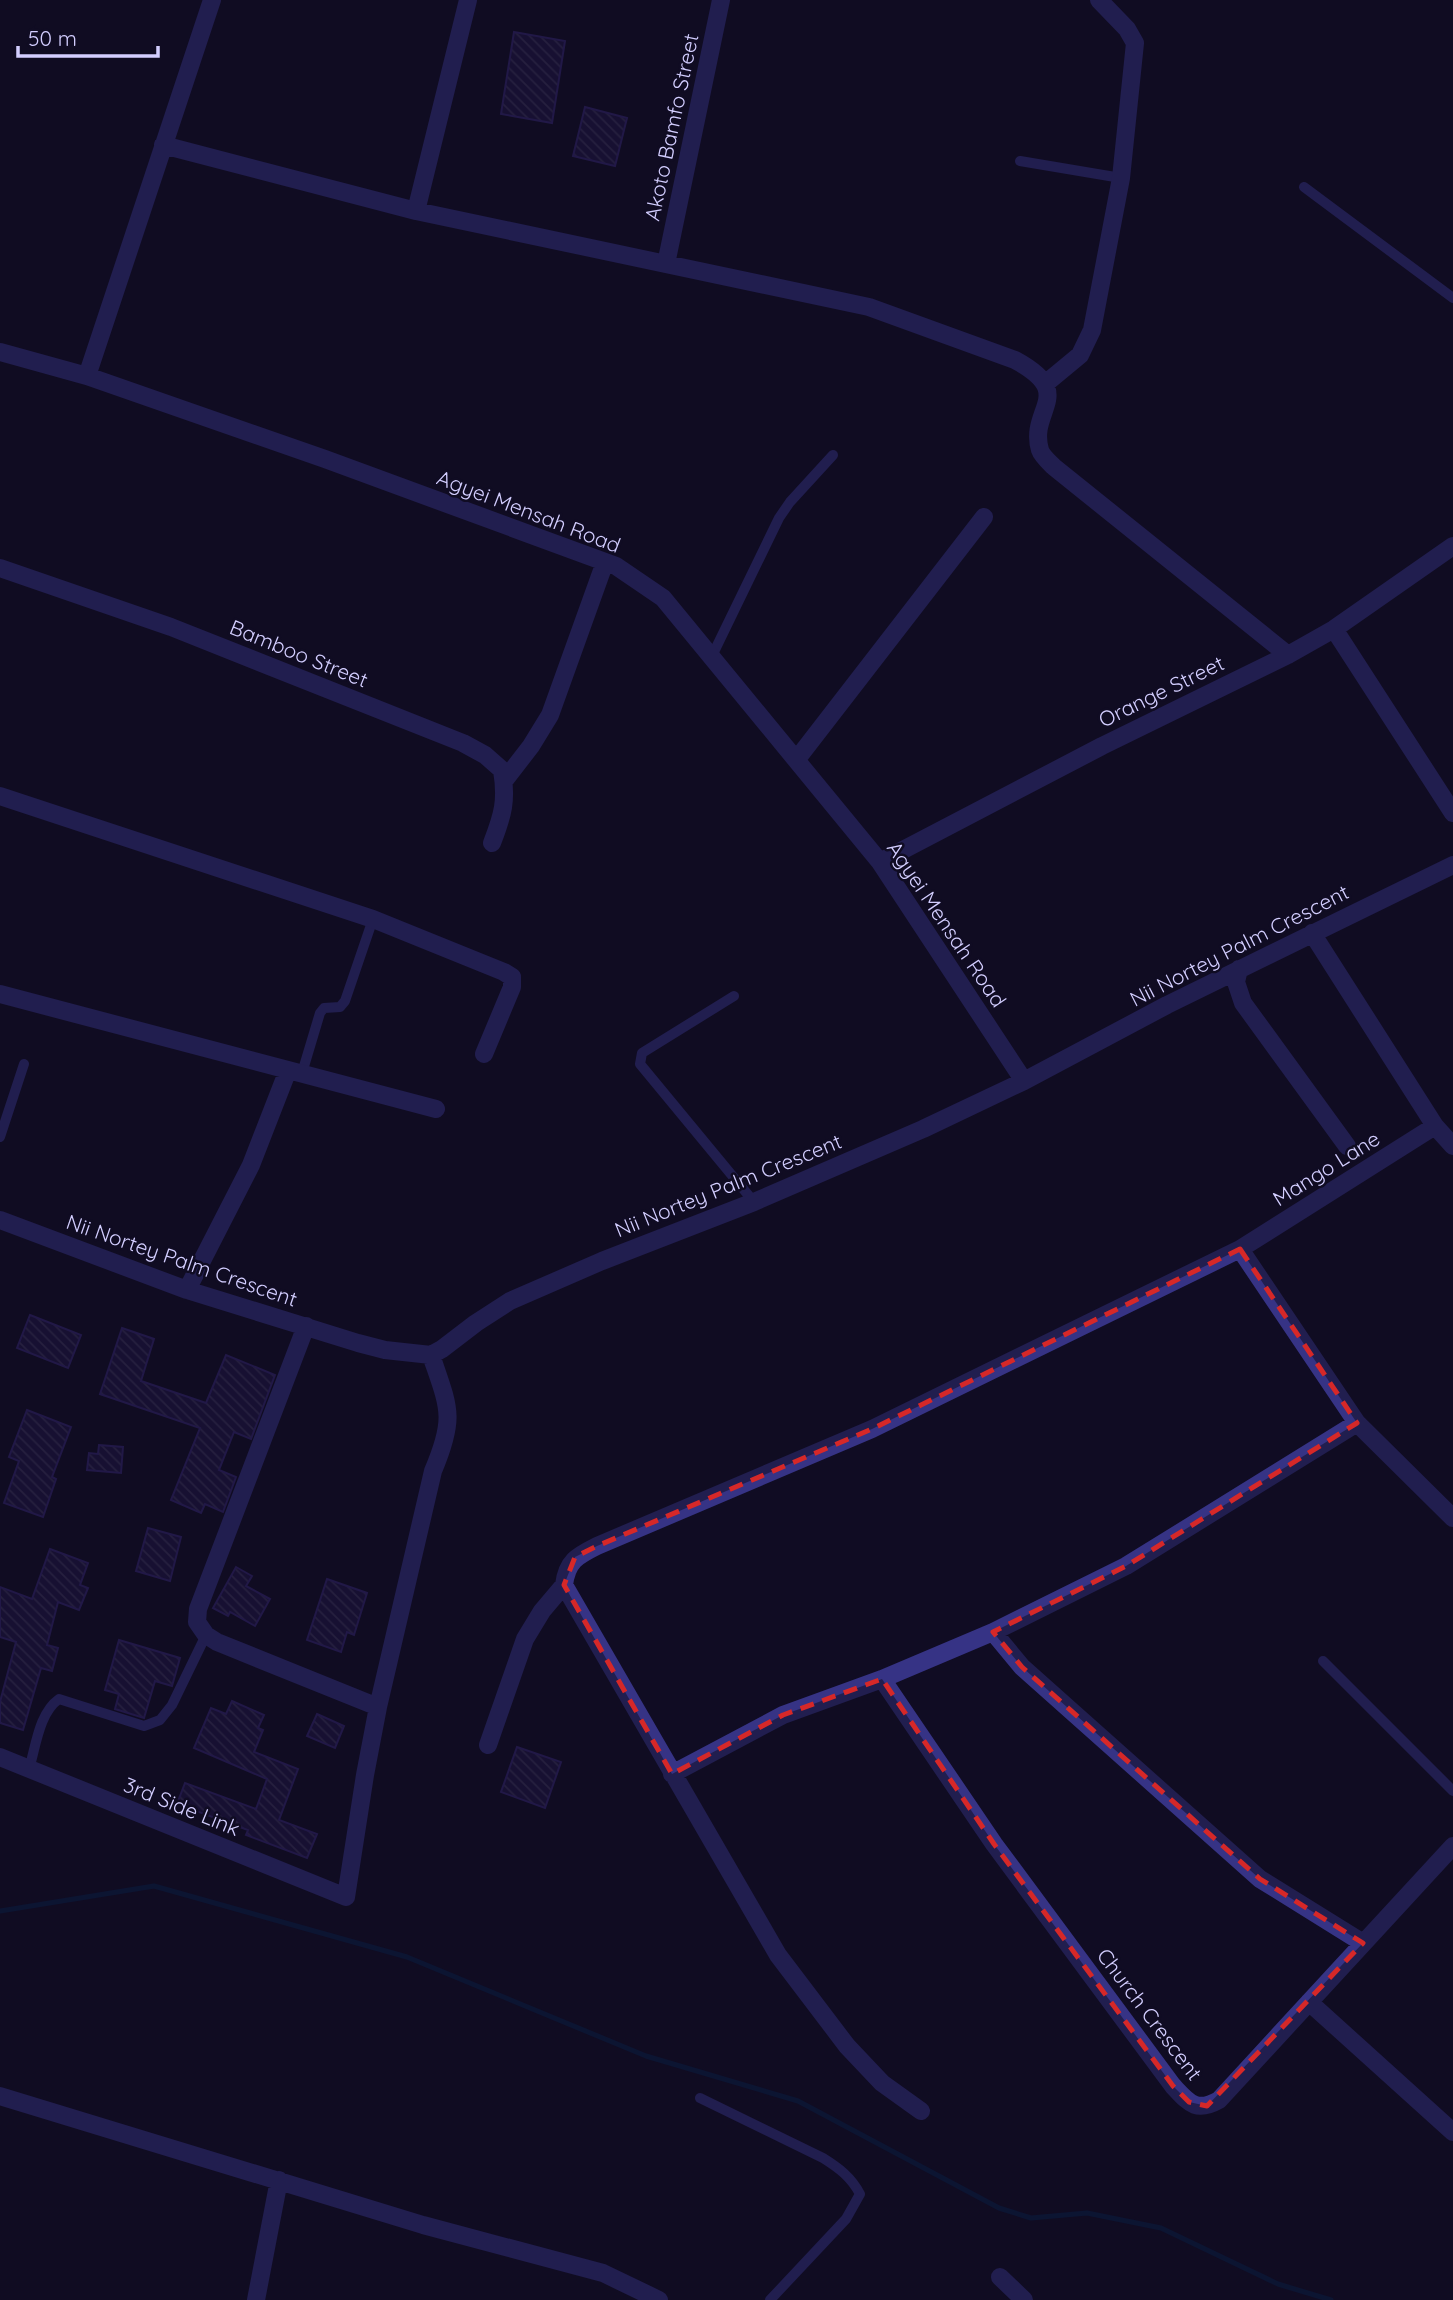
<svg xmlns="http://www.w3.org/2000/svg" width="1453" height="2300" font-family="Quicksand,sans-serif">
  <defs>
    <pattern id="building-back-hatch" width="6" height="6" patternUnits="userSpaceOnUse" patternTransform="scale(1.75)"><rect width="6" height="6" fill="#201645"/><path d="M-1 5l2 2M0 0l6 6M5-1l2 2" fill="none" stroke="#403761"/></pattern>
  </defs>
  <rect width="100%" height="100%" fill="#100c23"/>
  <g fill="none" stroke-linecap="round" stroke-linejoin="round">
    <path stroke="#081f46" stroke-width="5" d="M0 1911 154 1886 407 1957 646 2056 798 2101 999 2208 1031 2218 1087 2213 1161 2228 1278 2284 1331 2300"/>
  </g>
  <path fill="url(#building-back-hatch)" stroke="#362773" stroke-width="2" d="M514 32 565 41 552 123 501 114Z
    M585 107 627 118 615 166 573 156Z
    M30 1315 81 1335 68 1368 17 1348Z
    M122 1328 154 1339 141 1381 206 1403 226 1355 275 1375 251 1439 234 1432 219 1470 236 1477 223 1512 205 1504 201 1513 171 1500 200 1428 100 1394Z
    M27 1410 71 1427 52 1477 56 1479 43 1517 4 1503 19 1461 9 1457Z
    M99 1445 123 1447 121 1473 87 1470 89 1453 98 1454Z
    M148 1528 181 1537 170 1581 136 1571Z
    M50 1549 88 1563 80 1585 88 1588 79 1610 58 1602 47 1645 58 1648 52 1671 41 1668 23 1730 0 1723V1702L16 1642 0 1637V1587L32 1599Z
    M236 1567 252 1576 246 1586 270 1599 255 1626 230 1612 228 1616 213 1608Z
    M327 1579 367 1593 354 1635 347 1632 341 1652 307 1640Z
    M119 1640 180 1658 172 1686 155 1681 144 1718 115 1709 119 1694 105 1690Z
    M232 1701 264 1715 258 1728 263 1730 254 1752 298 1769 279 1820 317 1834 307 1858 246 1835 248 1830 177 1804 185 1783 256 1809 267 1779 194 1748 211 1708 226 1714Z
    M317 1714 344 1726 335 1748 307 1736Z
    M517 1747 561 1762 545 1808 501 1792Z"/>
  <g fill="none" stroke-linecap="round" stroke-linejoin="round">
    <path stroke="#363385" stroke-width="10" d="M1020 161 1121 178
      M1304 187 1453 298
      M712 656 779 518 790 502 833 455
      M734 996 642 1053 640 1064 754 1202
      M302 1073 320 1013 324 1008 340 1007 345 1001 373 919
      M0 1137 24 1064
      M1323 1661 1453 1791
      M29 1769C36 1746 39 1713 59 1699L144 1726 160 1720 172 1705 206 1635
      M700 2098 823 2158C839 2168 851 2177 860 2194L846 2219 770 2300"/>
    <path stroke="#363385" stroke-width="18" d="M163 145 416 211 869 307 1015 360C1078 394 1028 409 1040 450 1042 456 1049 462 1054 467L1288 655
      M416 211 468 0
      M666 264 721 0
      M0 352 87 376 325 459 616 566 663 598 880 862 1024 1081
      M87 376 212 0
      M1045 384 1080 355 1092 330 1121 178 1135 43 1127 29 1099 0
      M0 568 171 627 463 743 485 755 502 770C507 800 503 815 492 843
      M1334 629 1453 813
      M797 759 984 517
      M504 781 531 746 550 715 605 562
      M0 796 373 919 504 972 512 977V987L484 1054
      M880 862 1102 746 1288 655 1334 629 1453 546
      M1312 933 1435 1126 1453 1146
      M1239 969 1236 982 1243 1003 1347 1146
      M0 994 436 1109
      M0 1220 187 1290 358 1343 385 1350 431 1355 442 1349 476 1323 510 1301 602 1261 754 1202 923 1129 1024 1081 1167 1005 1453 865
      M1240 1249 1357 1423 1453 1518
      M187 1290 251 1165 288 1070
      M306 1326 198 1609 197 1622 206 1635 217 1642 378 1707 433 1471C456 1417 449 1408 431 1355
      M993 1632 1022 1667 1260 1879 1363 1943
      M882 1679 994 1844 1173 2086C1189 2103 1196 2113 1219 2100L1453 1846
      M488 1745 525 1639 542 1611 564 1585
      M0 1757 346 1897 365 1775 378 1707
      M672 1774 783 1715 882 1679 993 1632 1126 1566 1357 1423
      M1309 2002 1453 2132
      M0 2096 423 2225 603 2273 659 2300
      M921 2111 882 2083 847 2046 778 1955 564 1585C567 1561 577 1556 597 1546L872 1429 1240 1249 1435 1126
      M1000 2277 1024 2300
      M256 2300 279 2180"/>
  </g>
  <path d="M0 0H1453V2300H0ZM1240 1249 1357 1423 1126 1566 993 1632 1022 1667 1260 1879 1363 1943 1207 2106 1189 2102 1173 2086 994 1844 882 1679 783 1715 672 1774 564 1585 575 1557 597 1546 872 1429Z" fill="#100c23" fill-opacity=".55" fill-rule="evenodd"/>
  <path fill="none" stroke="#d62828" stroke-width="5" stroke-dasharray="14 9" stroke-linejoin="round" d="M1240 1249 1357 1423 1126 1566 993 1632 1022 1667 1260 1879 1363 1943 1207 2106 1189 2102 1173 2086 994 1844 882 1679 783 1715 672 1774 564 1585 575 1557 597 1546 872 1429Z"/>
  <g text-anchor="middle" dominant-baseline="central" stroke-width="5" stroke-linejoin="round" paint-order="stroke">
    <g font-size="21" fill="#d3ceff" stroke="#100c23">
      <text transform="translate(671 127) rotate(-78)">Akoto Bamfo Street</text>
      <text transform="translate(529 511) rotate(21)">Agyei Mensah Road</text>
      <text transform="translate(299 653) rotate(22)">Bamboo Street</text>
      <text transform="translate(1161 691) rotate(-26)">Orange Street</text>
      <text transform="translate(947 924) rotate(56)">Agyei Mensah Road</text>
      <text transform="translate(1239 945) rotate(-27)">Nii Nortey Palm Crescent</text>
      <text transform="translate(1326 1168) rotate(-32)">Mango Lane</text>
      <text transform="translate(728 1185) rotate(-22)">Nii Nortey Palm Crescent</text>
      <text transform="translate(182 1260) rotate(19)">Nii Nortey Palm Crescent</text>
      <text transform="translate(182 1806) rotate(22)">3rd Side Link</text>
      <text transform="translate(1150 2014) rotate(53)">Church Crescent</text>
    </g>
  </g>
  <path d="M18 46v10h140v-10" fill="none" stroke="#d3ceff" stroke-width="3.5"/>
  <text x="28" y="46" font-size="21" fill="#d3ceff" stroke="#100c23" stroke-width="5" paint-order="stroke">50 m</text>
</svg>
